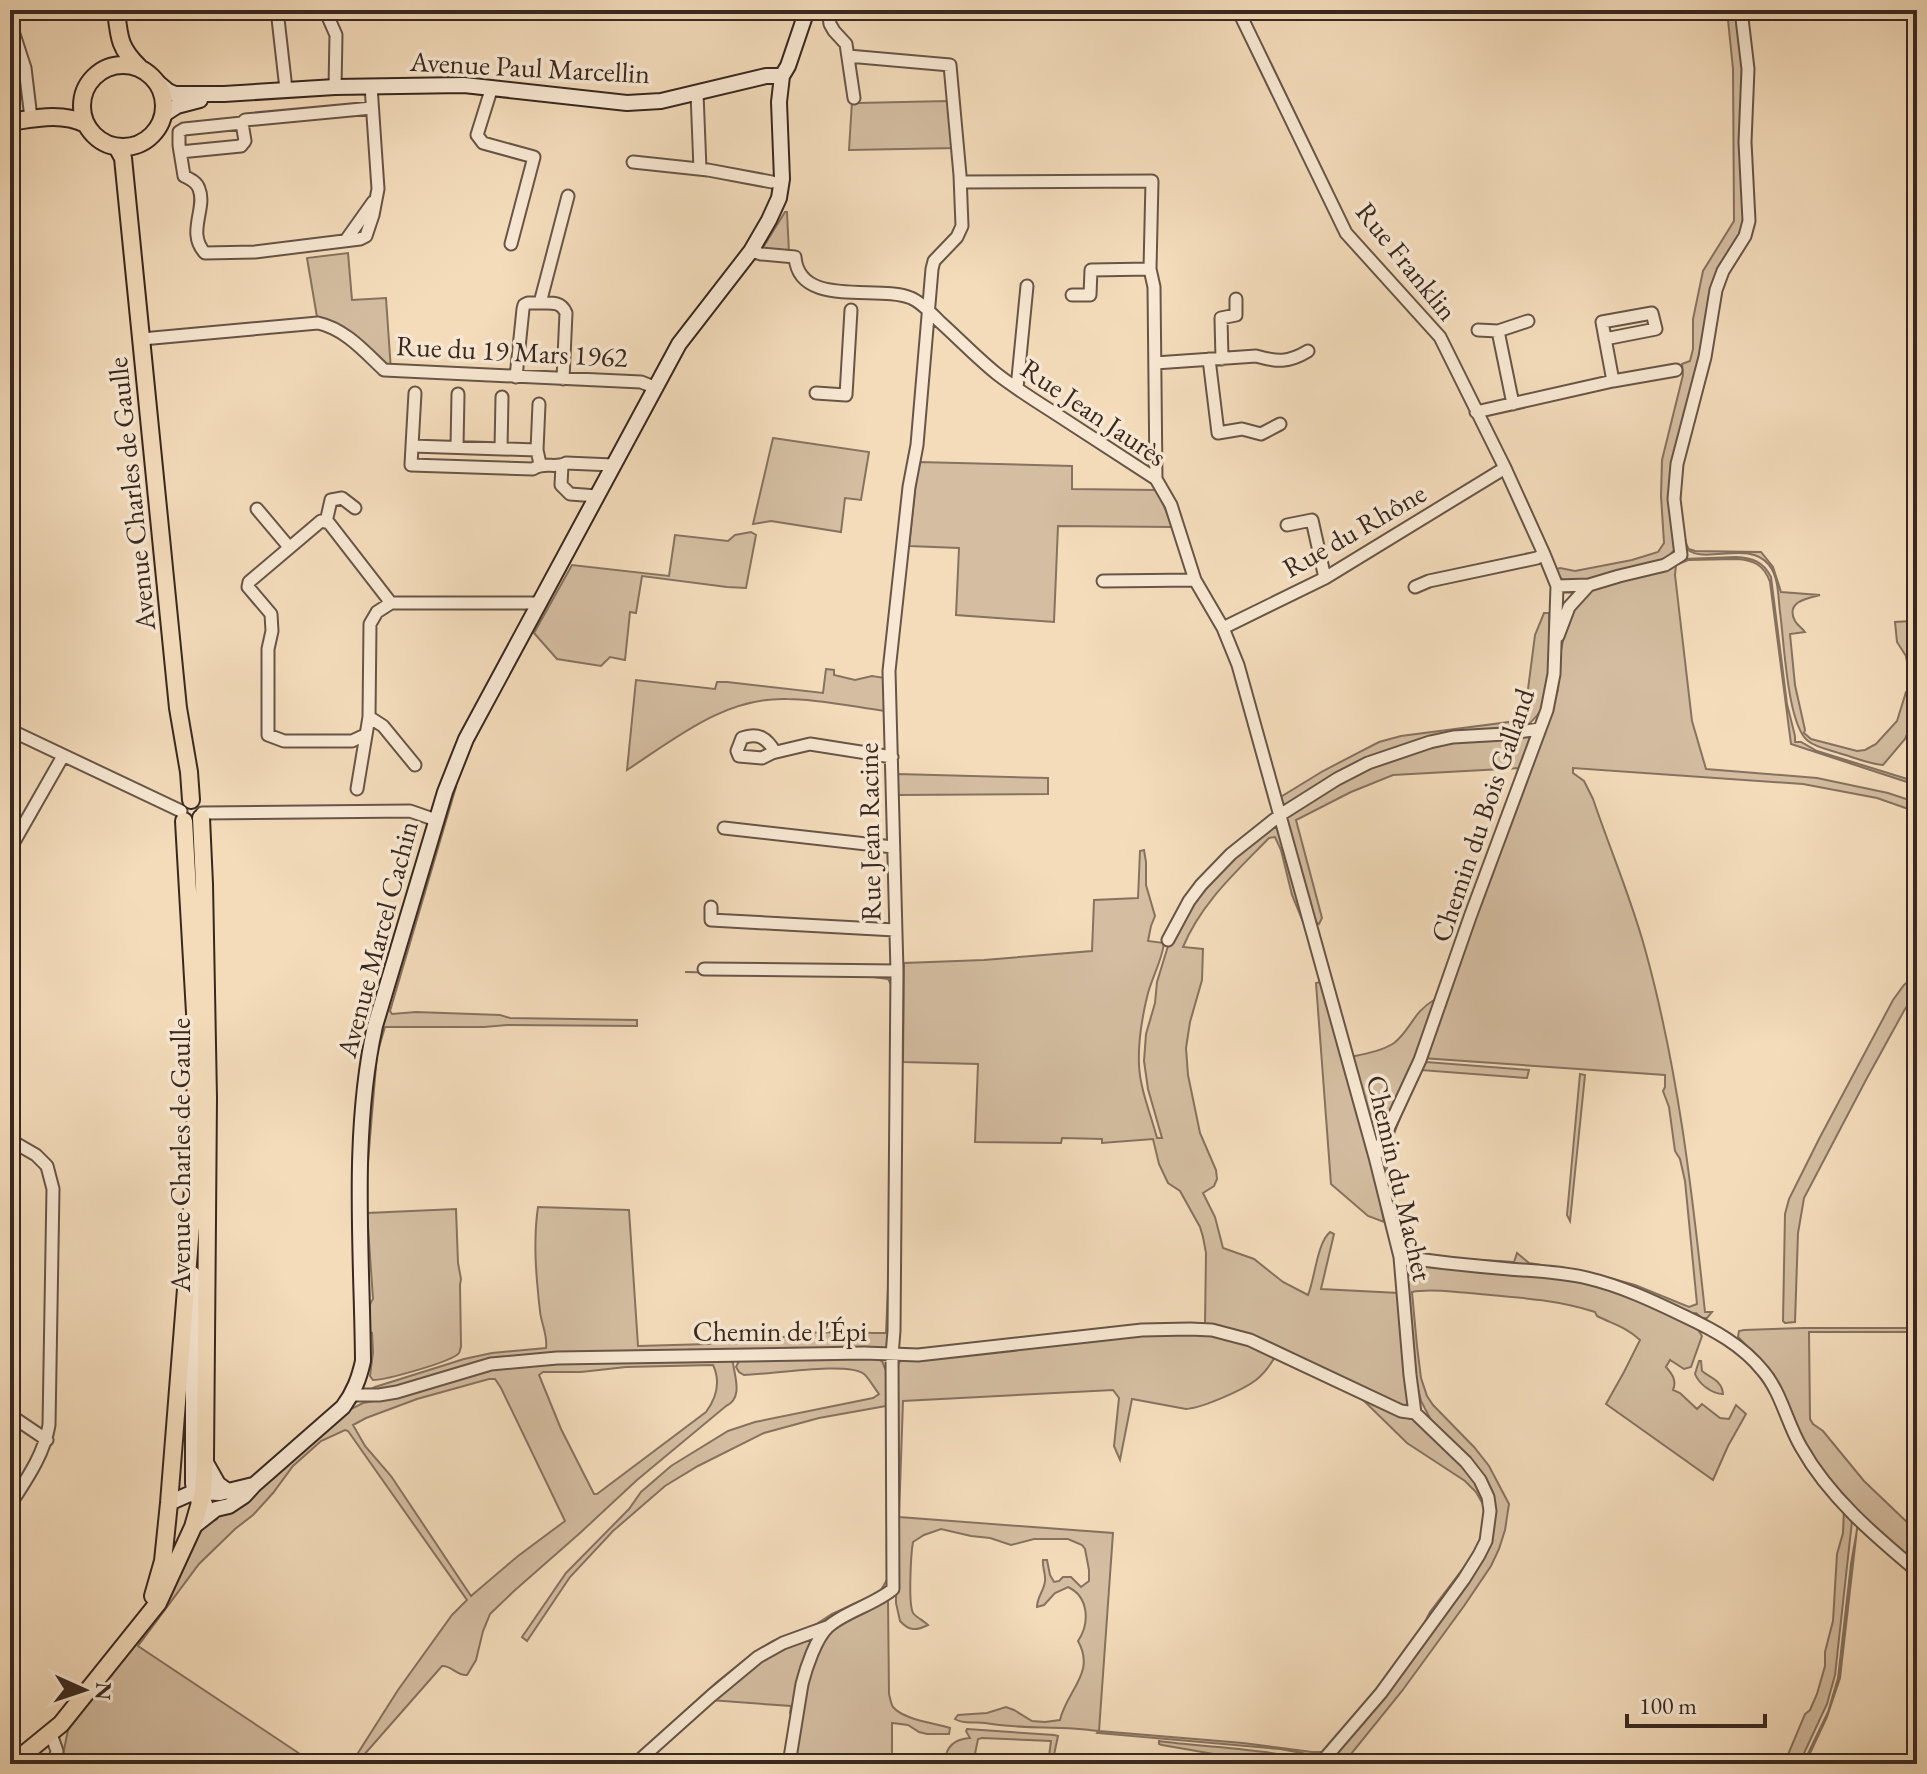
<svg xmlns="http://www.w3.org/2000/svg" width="1927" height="1774" font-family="'EB Garamond',serif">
  <rect width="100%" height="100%" fill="#f4dcbb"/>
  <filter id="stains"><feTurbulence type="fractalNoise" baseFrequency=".0025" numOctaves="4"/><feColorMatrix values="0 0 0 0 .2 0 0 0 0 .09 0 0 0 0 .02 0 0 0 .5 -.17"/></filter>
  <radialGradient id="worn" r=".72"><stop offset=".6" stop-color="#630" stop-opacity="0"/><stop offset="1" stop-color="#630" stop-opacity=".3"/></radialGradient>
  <path fill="#d4bda1" stroke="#867260" stroke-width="2" fill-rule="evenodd" d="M1727 10H1738L1743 50 1745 225 1725 259 1703 358 1686 413 1675 549 1666 560 1594 579 1566 582 1558 576 1557 569 1560 568 1575 571 1632 560 1658 552 1664 543 1661 496 1662 460 1683 375 1682 364 1690 361 1693 349V319L1703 271 1734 221 1733 69Z
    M857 100 858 103 948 101 956 148 849 150 852 101Z
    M785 212H787L789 252 762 249Z
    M348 253 352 300 386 298 391 371 350 338 318 323 307 258Z
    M773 438 869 452 861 500 845 498 841 532 771 521 753 524Z
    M918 462 1072 466V489L1157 490 1173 527 1058 526 1054 622 956 615 959 548 909 546Z
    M1679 486C1680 497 1682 542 1689 549 1690 550 1693 550 1695 551L1761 552 1773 567 1781 592 1820 595C1807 598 1785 602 1795 621 1798 626 1802 628 1805 632L1790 634 1795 685 1805 730 1804 733 1811 739 1857 751 1865 750 1876 744 1897 721 1906 692 1912 690 1906 656 1897 642 1895 622 1912 621 1914 599H1917V709L1905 739 1883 765C1869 764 1856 758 1842 754 1831 750 1817 748 1808 741 1787 725 1784 639 1780 612 1778 597 1779 577 1769 565 1748 538 1700 568 1684 546L1678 508Z
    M751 532 756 535 746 588 727 587 642 576 636 613 630 612 625 660 610 657 601 666 557 659 534 633 572 565 669 576 675 535 728 541 735 535Z
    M1736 557C1752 558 1763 561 1771 577L1787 704 1795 736V742H1801L1817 751 1917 782V812L1877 798 1803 784 1573 768V773L1584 781 1593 799C1610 849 1631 898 1645 949 1678 1068 1692 1190 1705 1312H1712L1707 1318H1702L1696 1313 1691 1314 1636 1291 1413 1253 1402 1244 1384 1175 1385 1159 1391 1133 1420 1063 1426 1062 1529 1070 1527 1078 1421 1070C1406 1105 1384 1144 1387 1183 1388 1193 1392 1203 1394 1213 1398 1228 1401 1242 1415 1250 1436 1260 1490 1260 1514 1262L1517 1253 1529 1263 1595 1274 1635 1285 1689 1307 1697 1304 1685 1181 1680 1159 1675 1151 1669 1107 1663 1091 1665 1087V1075L1422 1058 1532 767 1534 763 1531 761 1553 708 1558 689 1560 655 1567 622 1570 612 1594 587 1683 559ZM1736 559C1754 560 1764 565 1770 582L1791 744 1913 784 1915 786 1912 801 1888 793 1817 778 1706 769 1692 721 1675 575 1676 565 1688 560Z
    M1544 613H1549C1549 637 1552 680 1545 702 1541 712 1533 721 1525 727L1428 737 1289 807 1281 808 1279 798 1323 771 1379 742 1401 736 1524 720 1535 635Z
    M826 669 834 670V675L855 680 872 676 885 678V711C855 707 818 699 787 699 725 697 676 738 627 770L636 680 715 689 717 682H727L823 693Z
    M1524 735 1530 737 1520 768 1393 775 1351 792 1296 820 1322 918 1319 924 1313 920 1287 826 1286 816 1359 770 1429 746 1458 740Z
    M897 774 1048 778V794L898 795Z
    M453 786 456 787 390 1011 392 1014 416 1012 500 1015 510 1018 637 1020V1026L507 1025 484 1027H385L377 1054 368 1162 367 1156 372 1080 377 1043Z
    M1278 822 1374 1172 1384 1222 1368 1216 1331 1184 1316 983 1321 982 1306 929 1292 895 1281 850 1275 837 1269 838C1237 871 1201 903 1183 947L1203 949 1202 980 1190 1022 1186 1048 1188 1075 1200 1133 1216 1170 1217 1179 1214 1186 1203 1193 1215 1217 1223 1248 1254 1259 1283 1282 1308 1295C1315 1278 1317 1243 1330 1232L1334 1234 1321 1289 1399 1293 1410 1401 1405 1407 1205 1324 1206 1253 1203 1237 1200 1227 1180 1191 1168 1183 1159 1164 1153 1139 1102 1143V1139L1062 1138 1061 1143 975 1142 978 1064 903 1062 904 963 984 960 1092 951 1094 900 1138 898 1140 851 1144 850 1146 862V885L1155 916 1151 926 1148 941 1164 943C1162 961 1151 979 1147 997 1142 1018 1138 1043 1139 1065 1140 1089 1151 1115 1157 1138H1162L1148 1089 1144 1061 1146 1034 1155 1003 1157 982 1168 946 1175 930 1209 879Z
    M685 972 892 976 894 983V1012L892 1332 890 1345 887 1349 632 1353 489 1360 393 1388C386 1390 379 1392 373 1388L375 1387 464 1359 492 1353 546 1348C548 1336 541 1323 540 1311 536 1276 533 1241 538 1207L629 1210 638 1346 709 1344 720 1340 779 1339C799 1329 861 1333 886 1333L890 1241 892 986 888 979 873 977Z
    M1917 974V993L1905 1009 1867 1078 1804 1198 1798 1233 1795 1322 1785 1323 1783 1321 1785 1214 1789 1199 1819 1139 1893 1000 1904 985Z
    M1434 1000 1436 1001 1415 1059 1382 1129 1370 1126 1350 1057C1364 1054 1382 1051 1394 1043 1410 1031 1413 1012 1434 1000Z
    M1580 1074 1585 1075 1570 1221 1567 1215Z
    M456 1209 458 1263 461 1279 460 1285 461 1347C460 1349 460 1352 459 1353 452 1362 385 1380 373 1380L370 1376 373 1352 372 1333 370 1332C370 1322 366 1308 373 1299L367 1213Z
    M1415 1263 1579 1280 1618 1291 1697 1328 1702 1336 1691 1367 1684 1369 1670 1360 1666 1367C1672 1374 1677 1380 1673 1390L1680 1393 1697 1409 1702 1404 1720 1418 1729 1419 1736 1405 1746 1414 1728 1446 1713 1480 1606 1404 1624 1372 1640 1340C1626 1327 1613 1324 1597 1316L1595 1312C1554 1299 1512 1297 1469 1293 1451 1292 1430 1288 1412 1292L1417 1346 1421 1378 1427 1396 1433 1405 1474 1447 1489 1466 1509 1504 1505 1530 1499 1549 1491 1566 1464 1606 1402 1691 1343 1764H1325L1471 1576 1494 1509 1432 1422 1421 1401 1415 1377 1404 1273 1409 1266Z
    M1804 1328H1917V1332H1809L1810 1419 1813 1424 1823 1431 1864 1481 1910 1525 1917 1534V1568L1886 1543 1816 1466 1792 1417 1787 1400 1783 1397 1759 1358 1738 1337 1739 1331 1744 1330Z
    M1160 1333C1201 1334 1239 1335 1276 1355 1271 1364 1264 1374 1256 1380 1243 1390 1202 1408 1186 1409L1132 1399 1120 1460 1114 1446 1119 1398 1113 1390 903 1401 899 1517 1113 1533 1099 1731 1243 1743 1312 1752H1322L1328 1749 1385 1681 1418 1636 1430 1612 1471 1558 1481 1541 1486 1522 1484 1506 1476 1492 1465 1481 1407 1443 1360 1397 1362 1396 1423 1423 1470 1469 1478 1481 1485 1497 1488 1516 1487 1529 1478 1555 1399 1666 1360 1716 1326 1753 1313 1756 1302 1753 1280 1749 1097 1733 1098 1731C1061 1725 1022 1730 985 1723 975 1721 964 1725 955 1719L958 1715 987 1713 1006 1707 1014 1710 1032 1721 1045 1722 1060 1720C1067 1690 1096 1673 1078 1641 1090 1623 1089 1597 1068 1587L1055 1593 1044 1605 1037 1607C1037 1597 1044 1591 1045 1581 1046 1574 1042 1567 1043 1560H1047L1050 1575 1054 1582 1059 1581 1063 1577H1071L1081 1587 1089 1581V1570L1085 1549 1082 1545 1068 1539H1034L1011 1545 990 1538 971 1536 941 1529 924 1535 913 1542C911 1553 908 1603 913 1613 916 1617 924 1621 928 1625 916 1631 909 1631 900 1621L896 1603 897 1370 899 1362 907 1358Z
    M872 1357 882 1361 889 1378 890 1583 885 1593 835 1619 776 1643 632 1764H626L717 1682 753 1653 773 1641 815 1625 832 1614 868 1598 881 1590 888 1578 886 1406 819 1418 764 1433 698 1466 665 1486 613 1531 570 1577 527 1641 522 1637 566 1573 629 1509 641 1492 671 1466 728 1431 755 1422 873 1398 879 1394C875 1389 868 1377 864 1374 848 1361 767 1375 744 1375L739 1372 736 1367 739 1361 754 1358Z
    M711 1359 731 1361 733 1363C735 1378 743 1398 726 1406L637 1480 580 1533 514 1591 490 1614 483 1631 476 1660 467 1675C457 1676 451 1665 442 1666L356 1764H351L398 1690 452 1615 467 1600 348 1431 345 1430 321 1441 293 1466 273 1493 253 1515 235 1529 199 1564 138 1646 315 1764H61L68 1730 131 1649 201 1528 217 1519 216 1516 275 1477 313 1441 351 1409 363 1403 385 1399 460 1375 511 1365ZM713 1365C721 1382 717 1397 706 1412L597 1494H594L561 1429 539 1375 543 1372H581L626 1367ZM489 1379H495L501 1388 565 1521 518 1556 471 1596 391 1476 365 1446 353 1425 366 1418 417 1399Z
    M1699 1361H1701L1702 1371C1710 1378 1722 1380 1723 1394 1712 1394 1699 1384 1695 1374Z
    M1844 1508 1851 1517 1852 1521 1835 1675 1827 1704 1799 1764H1784L1805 1714 1810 1710 1817 1694 1825 1666V1652L1833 1621 1837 1554 1843 1533Z
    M1858 1524 1860 1526 1857 1529 1840 1678 1827 1717 1805 1764H1803L1828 1712 1838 1678 1851 1564Z
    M888 1599 889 1694C890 1698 891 1704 893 1707 904 1720 935 1723 950 1728L949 1734H927L919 1732 908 1725 892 1723V1764H795C800 1724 802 1664 829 1633 843 1616 869 1609 888 1599Z
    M811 1638 813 1642 786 1764H784L792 1714 790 1713 791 1706 709 1700 763 1657Z
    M967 1729 1054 1735 1058 1736 1052 1764H1048L1051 1741 982 1738 978 1739 973 1764H947L945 1761C946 1746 955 1739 970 1738L966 1731Z
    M1159 1741C1187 1746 1291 1749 1307 1764H1271L1162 1745 1159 1744Z"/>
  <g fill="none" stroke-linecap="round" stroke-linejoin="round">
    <defs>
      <path id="street" d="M277 10 286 89
        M325 10 336 35 335 87
        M828 10 830 24 834 31 846 44 854 98
        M1238 10 1346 233 1440 337 1505 468 1544 554 1557 586 1554 674 1547 710 1470 917 1420 1060 1375 1157
        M10 22 25 68 31 118
        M371 86 378 189 373 215 366 236 360 239 255 252 205 253C186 233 207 208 199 189 197 182 190 179 184 176L179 145V132L184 129 242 123 245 120 372 108
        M492 87 477 135 483 143 534 157 511 244
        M697 93 700 169
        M180 152 241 146 245 141 242 123
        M633 162 708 170 772 182
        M961 182 1152 181 1150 269 1154 287 1156 479
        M346 240 373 202
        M751 251 761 254 795 257C799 309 879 284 911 298 921 302 931 313 939 321 958 338 977 358 997 374 1015 388 1034 400 1053 412 1087 434 1121 456 1156 479L1171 505 1195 580 1223 628 1238 665 1375 1157 1400 1257 1410 1375 1415 1413 1466 1462 1480 1480 1488 1497 1490 1511 1486 1541 1479 1555 1464 1579 1381 1693 1320 1764
        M1072 295H1090L1091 270 1150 269
        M1478 330 1498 331 1528 321
        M1498 331 1513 404
        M142 339 318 323C345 329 364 351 384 370L641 382 654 387
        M1605 339 1656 329 1652 313 1602 322 1613 381
        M1209 359 1218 433 1242 429 1261 434 1280 424
        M1222 359 1221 318 1236 315V299
        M1155 363 1256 356C1277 362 1288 363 1308 351
        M516 377 523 309 524 305 528 303H540
        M563 379 566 313C561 301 551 303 540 303L568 196
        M1017 388 1027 286
        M816 393 846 395 851 310
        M1476 412 1613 381 1676 370
        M412 446 415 393
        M457 447 458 394
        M501 449 502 397
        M537 450 539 404
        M540 464 537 450 412 446 411 465 533 469C544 461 555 469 566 463L613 465
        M562 465 561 485 570 494 597 496
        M257 509 289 547
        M326 522 331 500 342 498 355 508
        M1287 525 1312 520 1325 578
        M1103 581 1195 580
        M1557 586 1589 585 1619 576 1665 565 1681 555 1674 499 1677 464 1705 357 1716 290 1723 271 1745 236 1749 221 1745 142 1748 69 1741 10
        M1415 587 1429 581 1537 558 1544 554
        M1223 628 1325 578 1505 468
        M1558 636 1569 607 1589 585
        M369 717 383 726 415 765
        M10 730 181 811
        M365 735 352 741H284L268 735V649L272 631 271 614 248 587 249 582 321 521 329 523 391 603
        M775 752C767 738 758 732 742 738L737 751 739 756 762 758 772 753 810 744 892 757
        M357 789 369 717 370 624 377 612 391 603H538
        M202 813 410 811 436 820
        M724 828 893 847
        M10 849 63 756
        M711 907V920L895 930
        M1168 940 1189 901 1201 885 1231 854 1280 815 1337 779 1368 763 1430 742 1453 737 1505 734 1539 729
        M704 969 897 971
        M10 1140 36 1155 47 1166 53 1189 49 1425C44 1455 26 1480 10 1505
        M1400 1257C1436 1262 1472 1266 1509 1269 1535 1271 1562 1272 1587 1278 1621 1286 1653 1301 1684 1316 1714 1330 1742 1345 1763 1371 1781 1392 1787 1423 1801 1447 1829 1497 1874 1535 1917 1571
        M352 1395H379L397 1392 491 1364 557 1358 864 1353 918 1355 1142 1330 1190 1329 1212 1330 1250 1340 1401 1411 1415 1413
        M10 1415 47 1440
        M51 1734 57 1751 54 1764
        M635 1764 711 1696 758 1657 783 1643 827 1627
        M789 1764 802 1684C806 1668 816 1638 828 1627 844 1612 874 1605 893 1589L892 1355 894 1331 897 971 889 671 909 487 917 445 932 269 934 261 957 237 962 226 960 175 950 65 848 56"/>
      <path id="secondary" d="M156 81 168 91 175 94H224L335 87 464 85 627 103 661 101 766 76H782
        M163 115 177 106 200 100
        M193 1274V1483C194 1492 196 1501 205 1504
        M205 1461 218 1484 229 1492
        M169 1503 194 1492 220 1493 253 1485
        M193 1527 216 1509 229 1506 244 1496 254 1485 343 1407C354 1392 359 1379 363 1361 362 1250 351 1135 375 1026L445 792 466 739 679 344 751 251 769 220 779 198 782 179 779 102 782 76 788 66 807 10"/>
      <path id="primary" d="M116 10C119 37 119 48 139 67
        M82 106a41 41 0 1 1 82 0a41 41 0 1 1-82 0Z
        M10 122C36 118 62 112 86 124
        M117 147 123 158 178 708 189 772 191 800
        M153 1596 163 1561 169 1503 191 1226 195 1144 196 1030 184 821
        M12 1764 61 1724 158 1603 193 1527 203 1492 205 1461 208 1098 204 884 201 818"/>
    </defs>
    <use href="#street" stroke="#675547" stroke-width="15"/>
    <use href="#secondary" stroke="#382820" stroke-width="18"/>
    <use href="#primary" stroke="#382820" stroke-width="20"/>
    <use href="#street" stroke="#f8e8d3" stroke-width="11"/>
    <use href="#secondary" stroke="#f8e8d3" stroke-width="14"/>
    <use href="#primary" stroke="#f4dcbb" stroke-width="16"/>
  </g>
  <g text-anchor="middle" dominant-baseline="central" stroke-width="7" stroke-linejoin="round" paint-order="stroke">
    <g font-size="28" fill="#382820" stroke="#f8e8d3">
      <text transform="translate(530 67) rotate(3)">Avenue Paul Marcellin</text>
      <text transform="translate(1407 261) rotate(51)">Rue Franklin</text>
      <text transform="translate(512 351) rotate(3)">Rue du 19 Mars 1962</text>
      <text transform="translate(1094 412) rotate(34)">Rue Jean Jaurès</text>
      <text transform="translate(131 494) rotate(-96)">Avenue Charles de Gaulle</text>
      <text transform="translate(1354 530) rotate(-30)">Rue du Rhône</text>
      <text transform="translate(1482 815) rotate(-71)">Chemin du Bois Galland</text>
      <text transform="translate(869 832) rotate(-91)">Rue Jean Racine</text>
      <text transform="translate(377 939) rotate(-75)">Avenue Marcel Cachin</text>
      <text transform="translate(180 1155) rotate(-90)">Avenue Charles de Gaulle</text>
      <text transform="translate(1400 1178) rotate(77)">Chemin du Machet</text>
      <text x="780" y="1331">Chemin de l'Épi</text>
    </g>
  </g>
  <rect width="1927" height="1774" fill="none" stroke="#f4dcbb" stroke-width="40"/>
  <rect x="12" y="12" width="1903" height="1750" fill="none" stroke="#382820" stroke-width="4"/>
  <rect x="20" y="20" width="1887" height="1734" fill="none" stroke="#382820" stroke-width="2"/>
  <g transform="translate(84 1690) rotate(93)" stroke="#f8e8d3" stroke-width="6" paint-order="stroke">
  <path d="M0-6L14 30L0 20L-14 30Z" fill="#382820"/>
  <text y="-12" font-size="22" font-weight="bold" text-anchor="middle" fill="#382820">N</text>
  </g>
  <path d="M1627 1714v12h138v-12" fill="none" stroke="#382820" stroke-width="4"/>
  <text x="1639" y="1714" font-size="24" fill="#382820" stroke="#f8e8d3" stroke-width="6" paint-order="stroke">100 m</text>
  <rect width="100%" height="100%" filter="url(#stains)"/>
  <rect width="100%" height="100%" fill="url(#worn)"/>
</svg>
